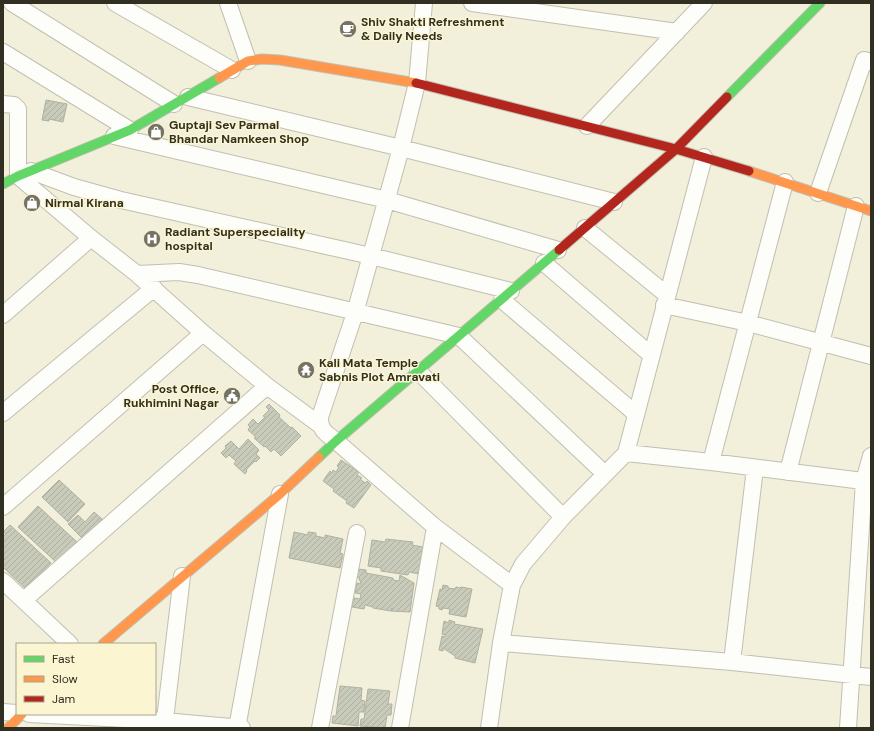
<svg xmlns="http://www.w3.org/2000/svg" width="874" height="731" font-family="'DM Sans',sans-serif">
  <defs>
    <pattern id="building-hatch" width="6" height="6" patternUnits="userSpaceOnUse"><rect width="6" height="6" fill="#c8cbba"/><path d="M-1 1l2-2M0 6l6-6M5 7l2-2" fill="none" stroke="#acafa0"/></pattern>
  </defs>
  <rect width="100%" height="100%" fill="#f2efdb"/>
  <path fill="url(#building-hatch)" stroke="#afb1a2" d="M46 100 67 104 63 122 49 119V121L42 120Z
    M269 404 280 415 279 417 291 428 292 427 301 436 281 456 274 449 271 452 265 446 264 447 254 438 256 437 248 430 250 427 248 425 253 419 258 424 265 417 263 416 269 410 266 407Z
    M248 439 259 450 256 454 260 458 256 462 255 461 246 470 247 471 245 474 234 464 236 461 229 455 226 458 221 453 226 448 225 446 231 441 239 449Z
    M341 460 359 472 357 475 362 478 360 479 365 483 367 481 371 485 354 508 346 503 347 501 333 491 334 489 323 481 330 471 332 473 333 470 336 472 339 467 337 466Z
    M59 480 85 504 68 522 42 497Z
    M38 506 77 542 57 563 18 527Z
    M94 512 102 519 83 539 68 524 78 515 85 522Z
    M10 525 51 563 26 589 3 567V535L4 536 6 534 3 532Z
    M294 532 308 535V532L316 533V536L325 538V535L343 539 340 553 343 554 340 568 289 558Z
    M386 539 413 542 412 545 423 547 419 574 409 572 408 575 381 571V568L368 566 372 540 385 542Z
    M358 569 366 570V573L393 578V580L399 581 400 575 414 583 410 612 391 611 392 608 391 611 373 608V607L365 605 364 609 352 607 354 598 360 599 361 594 355 593 357 583 361 584 359 578 357 577Z
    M443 585 448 586V588L455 589 456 587 460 588 461 587 472 589 466 617 449 614 450 609 443 608 442 610 439 609V607L436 606 440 589 442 590Z
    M449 620 455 622 454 624 483 629 475 663 455 658V656L443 648V651L439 650 442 636 444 637 445 635 442 634 444 621 449 623Z
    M340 686 362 688 361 700 365 701 364 712H359L358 726 332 723 333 716H336Z
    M368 689 390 691 388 704H392L391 715H387L385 728 360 726 361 719H364Z"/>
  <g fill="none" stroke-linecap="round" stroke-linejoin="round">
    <defs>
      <path id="street" d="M12 3 174 104
        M115 3 232 70
        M228 3 248 61
        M424 3 417 83 401 148 355 313 320 417C320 431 326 433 336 441L435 527 512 585
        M472 3 677 32
        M3 52 130 130
        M188 97 401 148 614 202
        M3 104 14 105 18 109V176L91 238 137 274 203 333 267 386 320 425
        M587 126 704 3
        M114 136 387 200 558 250
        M31 171 74 187 121 200 371 256 511 291
        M818 193 864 60 871 62
        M585 228 667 295
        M544 263 651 355
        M137 274 179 272 198 275 459 336 605 474
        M502 300 636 414
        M664 305 748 323 871 356
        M3 315 91 238
        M418 371 563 517
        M3 413 154 288
        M626 453 711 462 871 482
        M711 462 785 182
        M788 472 856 206
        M3 507 203 333
        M3 581 70 644
        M24 600 267 386
        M501 643 732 662 871 677
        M732 662 755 468
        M3 712 17 713
        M29 714 164 721 242 728
        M164 728 182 576
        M237 728 280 494
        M320 728 357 533
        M400 728 435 527
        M489 728 501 643 512 585 523 564 563 517 626 453 704 157
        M848 728 864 481 871 456"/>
      <path id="fast" d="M727 97 820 3
        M3 184 18 176 130 130 219 78
        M319 457 336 441 559 250"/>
      <path id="slow" d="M219 78 248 61 262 59 280 60 416 83
        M749 171 871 211
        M103 644 280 494 319 457
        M8 728 22 714"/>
      <path id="jam" d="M416 83 676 149 749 171
        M559 250 676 149 727 97"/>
    </defs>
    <use href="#street" stroke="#c1bfb0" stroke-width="18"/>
    <use href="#fast" stroke="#c1bfb0" stroke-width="11"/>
    <use href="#slow" stroke="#c1bfb0" stroke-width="11"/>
    <use href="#jam" stroke="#c1bfb0" stroke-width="11"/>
    <use href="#street" stroke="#fdfdfa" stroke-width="16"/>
    <use href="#fast" stroke="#63d668" stroke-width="9"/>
    <use href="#slow" stroke="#ff974d" stroke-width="9"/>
    <use href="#jam" stroke="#b3261e" stroke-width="9"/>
  </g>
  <defs>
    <symbol id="cafe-disc" viewBox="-11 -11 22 22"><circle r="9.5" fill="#757263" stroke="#fbf5d2"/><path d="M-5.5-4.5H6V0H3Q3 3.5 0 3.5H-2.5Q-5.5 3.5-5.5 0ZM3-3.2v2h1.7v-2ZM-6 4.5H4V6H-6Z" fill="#fff"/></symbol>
    <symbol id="shop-disc" viewBox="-11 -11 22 22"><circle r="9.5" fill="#757263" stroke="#fbf5d2"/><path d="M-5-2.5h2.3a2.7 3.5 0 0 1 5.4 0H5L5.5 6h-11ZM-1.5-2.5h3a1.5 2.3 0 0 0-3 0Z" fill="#fff"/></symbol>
    <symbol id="hospital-disc" viewBox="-11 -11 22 22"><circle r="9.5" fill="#757263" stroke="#fbf5d2"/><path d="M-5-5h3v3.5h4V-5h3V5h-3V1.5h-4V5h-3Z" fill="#fff"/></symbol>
    <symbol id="temple-disc" viewBox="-11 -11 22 22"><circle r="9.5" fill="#757263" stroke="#fbf5d2"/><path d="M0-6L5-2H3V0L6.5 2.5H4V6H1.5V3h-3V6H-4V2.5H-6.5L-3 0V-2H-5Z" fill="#fff"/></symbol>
    <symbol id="civic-disc" viewBox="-11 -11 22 22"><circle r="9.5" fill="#757263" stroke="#fbf5d2"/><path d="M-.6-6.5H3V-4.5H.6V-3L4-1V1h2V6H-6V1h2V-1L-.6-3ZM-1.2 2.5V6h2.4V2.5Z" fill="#fff"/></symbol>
  </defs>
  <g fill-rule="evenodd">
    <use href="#cafe-disc" x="338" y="19" width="20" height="20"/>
    <use href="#shop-disc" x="146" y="122" width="20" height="20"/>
    <use href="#shop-disc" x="22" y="193" width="20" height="20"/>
    <use href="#hospital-disc" x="142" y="229" width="20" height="20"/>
    <use href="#temple-disc" x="296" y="360" width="20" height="20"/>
    <use href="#civic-disc" x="222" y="386" width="20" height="20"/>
  </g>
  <g text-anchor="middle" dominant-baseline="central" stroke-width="3" stroke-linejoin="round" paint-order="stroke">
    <g font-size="12" font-weight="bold" fill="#312f22" stroke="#fbf5d2" text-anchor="start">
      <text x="361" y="22">Shiv Shakti Refreshment<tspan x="361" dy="14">&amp; Daily Needs</tspan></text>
      <text x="169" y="125">Guptaji Sev Parmal<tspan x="169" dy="14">Bhandar Namkeen Shop</tspan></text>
      <text x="45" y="203">Nirmal Kirana</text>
      <text x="165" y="232">Radiant Superspeciality<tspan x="165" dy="14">hospital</tspan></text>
      <text x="319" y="363">Kali Mata Temple<tspan x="319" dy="14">Sabnis Plot Amravati</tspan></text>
      <text x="219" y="389" text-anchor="end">Post Office,<tspan x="219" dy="14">Rukhimini Nagar</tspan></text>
    </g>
  </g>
  <rect width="874" height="731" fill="none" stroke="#312f22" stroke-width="8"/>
  <rect x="16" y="643" width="140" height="72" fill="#fbf5d2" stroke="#aaa68c"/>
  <rect x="24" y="656" width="20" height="6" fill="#63d668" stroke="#aaa68c"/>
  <text x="52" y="663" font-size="12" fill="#312f22">Fast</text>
  <rect x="24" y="676" width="20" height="6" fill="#ff974d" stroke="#aaa68c"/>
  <text x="52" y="683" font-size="12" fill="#312f22">Slow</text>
  <rect x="24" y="696" width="20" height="6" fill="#b3261e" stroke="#aaa68c"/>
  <text x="52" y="703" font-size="12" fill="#312f22">Jam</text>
</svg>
